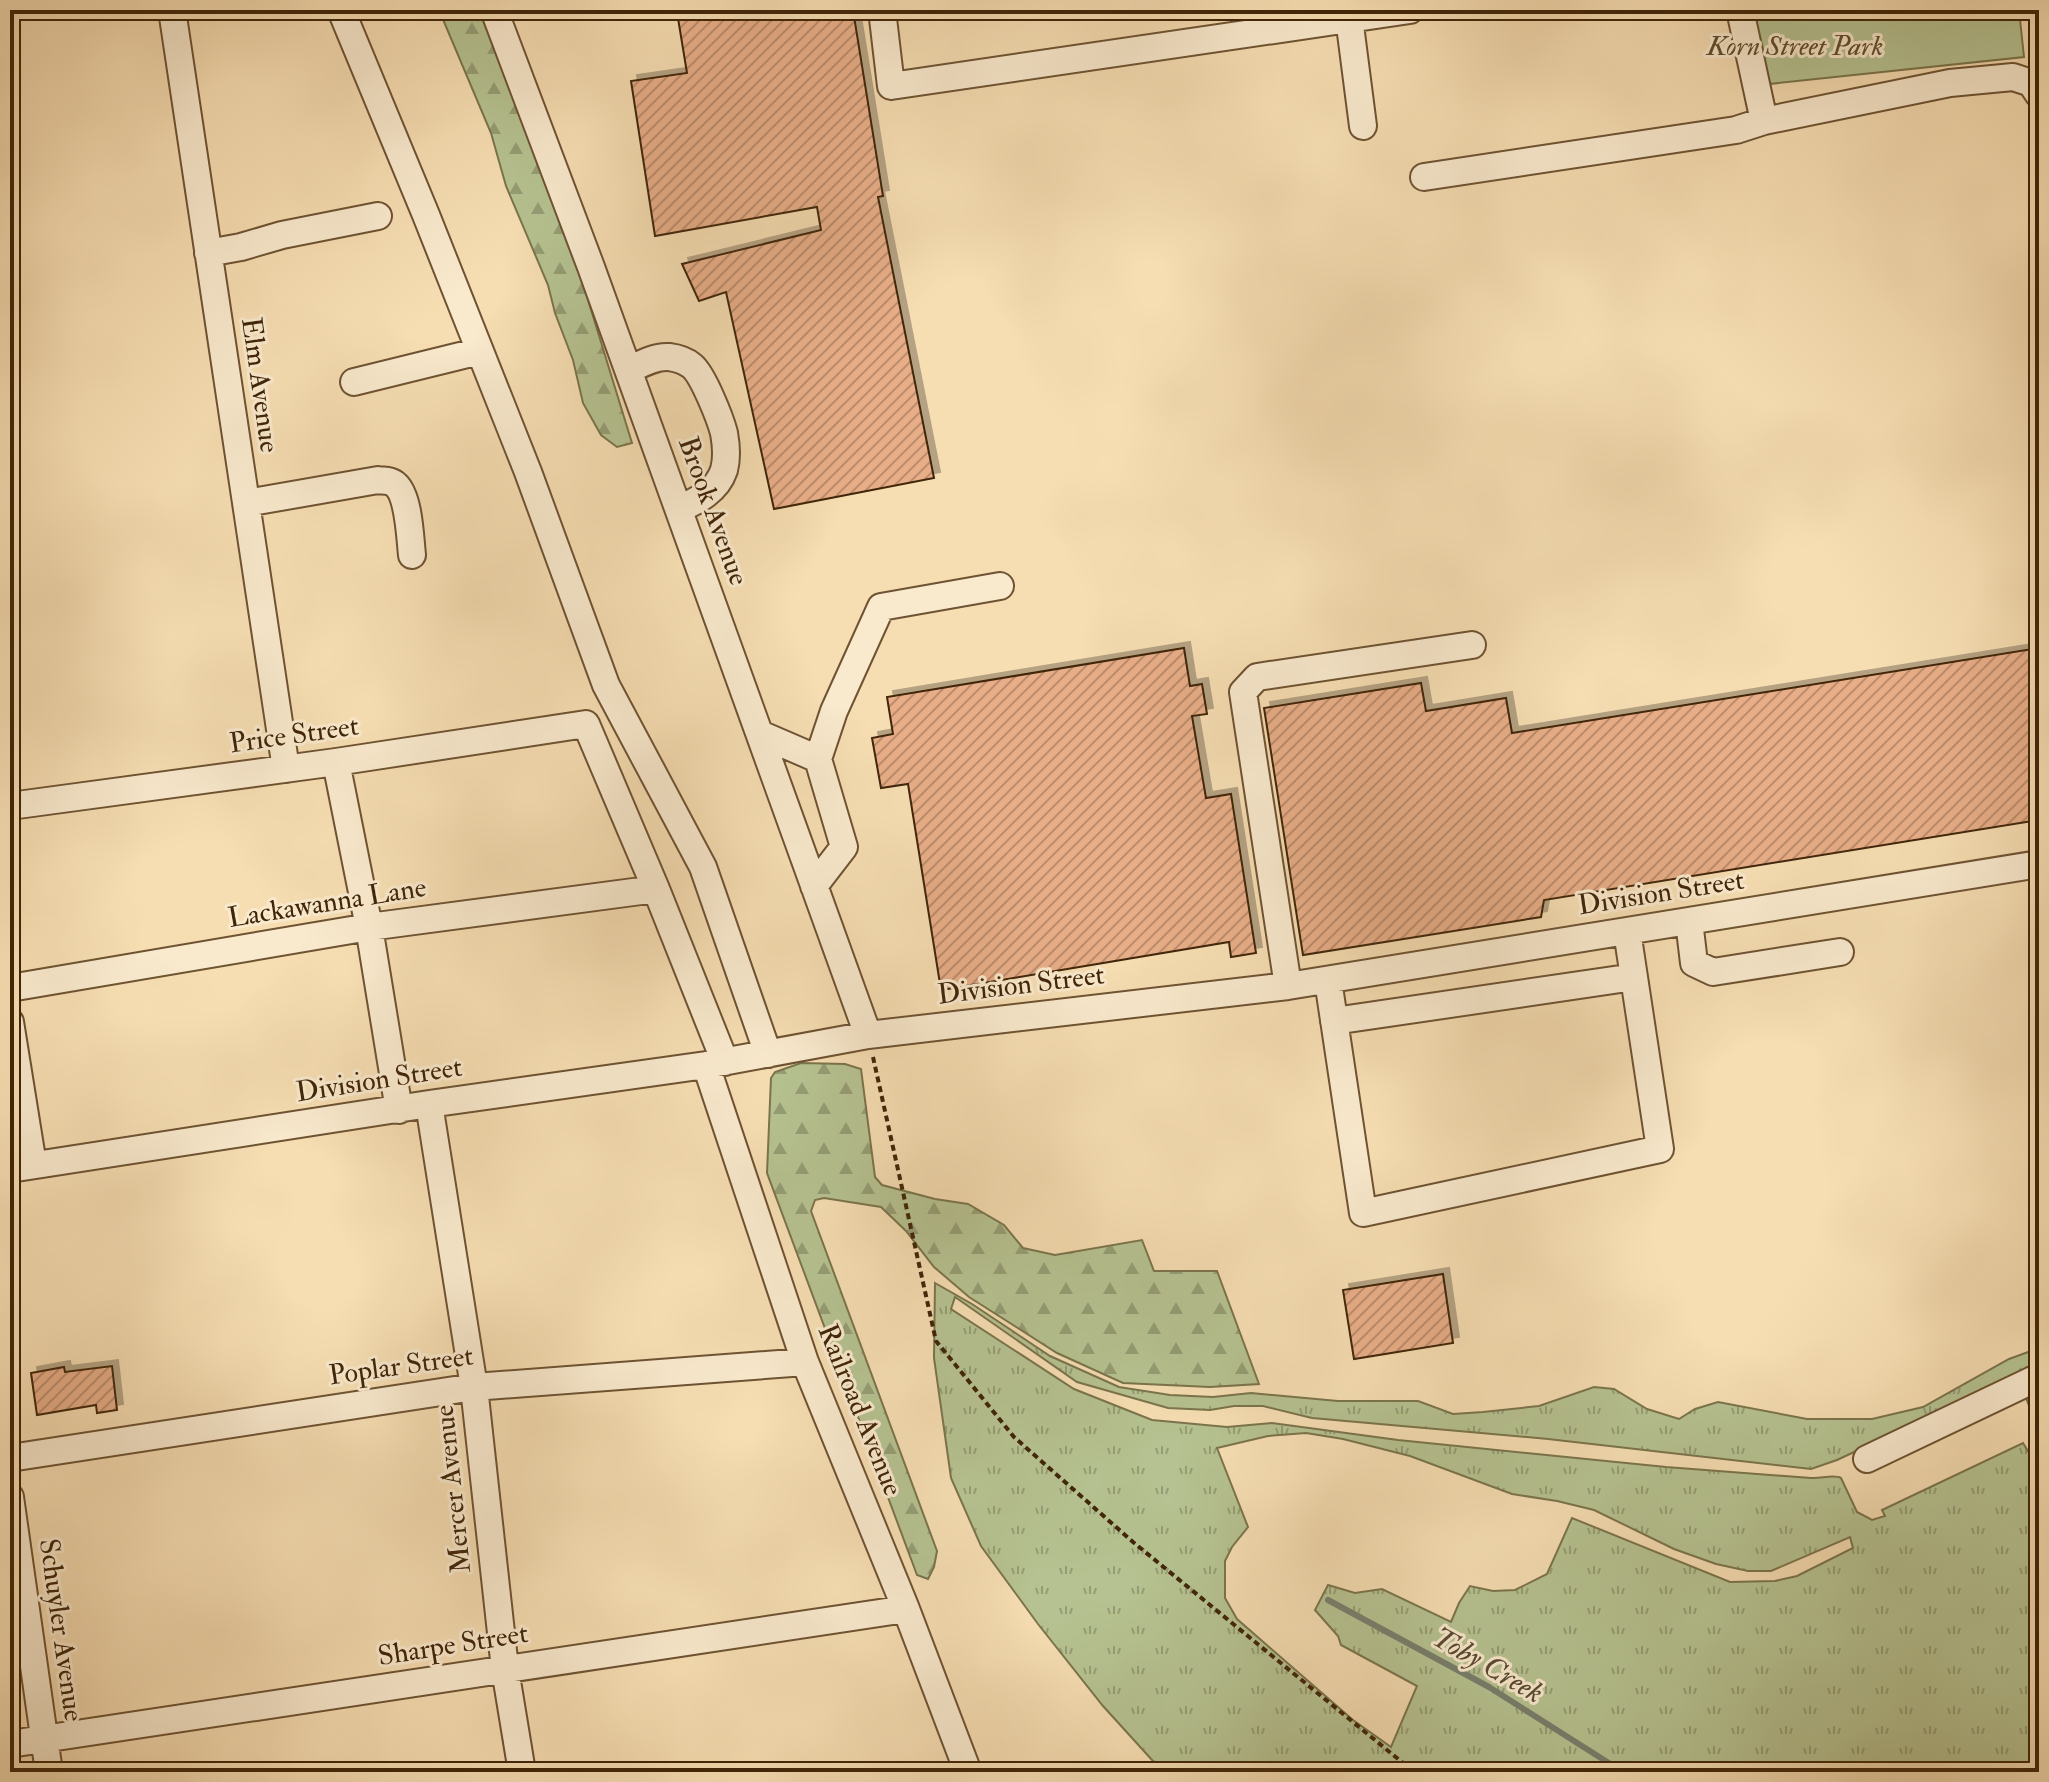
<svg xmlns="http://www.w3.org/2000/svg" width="2049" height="1782" font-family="'IM FELL Double Pica',serif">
  <defs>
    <pattern id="grass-tufts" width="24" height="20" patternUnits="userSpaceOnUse" patternTransform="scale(2)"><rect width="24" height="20" fill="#b6c291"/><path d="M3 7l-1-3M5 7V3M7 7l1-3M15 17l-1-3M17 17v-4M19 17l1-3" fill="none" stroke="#959d74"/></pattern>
    <pattern id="forest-firs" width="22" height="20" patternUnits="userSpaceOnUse" patternTransform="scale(2)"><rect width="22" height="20" fill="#b6c291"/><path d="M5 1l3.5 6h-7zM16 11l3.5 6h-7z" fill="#959d74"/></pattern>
    <pattern id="building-hatch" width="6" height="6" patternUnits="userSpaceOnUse" patternTransform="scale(2)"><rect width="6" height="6" fill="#e8ae88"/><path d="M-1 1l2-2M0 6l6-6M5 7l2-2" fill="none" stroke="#bd8d6d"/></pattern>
    <filter id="shadow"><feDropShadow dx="6" dy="-6" stdDeviation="0" flood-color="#0004"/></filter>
  </defs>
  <rect width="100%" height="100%" fill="#f6ddb2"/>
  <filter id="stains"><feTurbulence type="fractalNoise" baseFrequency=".0025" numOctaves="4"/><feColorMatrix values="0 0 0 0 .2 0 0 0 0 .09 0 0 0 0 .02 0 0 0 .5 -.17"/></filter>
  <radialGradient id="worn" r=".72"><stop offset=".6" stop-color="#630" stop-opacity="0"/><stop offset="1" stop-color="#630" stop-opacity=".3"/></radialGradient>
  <path fill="url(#grass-tufts)" stroke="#7b744c" stroke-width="2" fill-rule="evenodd" d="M935 1283 972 1304 1050 1356 1119 1387 1170 1395 1213 1397 1251 1393 1338 1401H1418L1453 1414 1483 1412 1539 1406 1594 1387 1614 1389 1647 1409 1679 1419 1695 1409 1718 1402 1807 1419H1872L1923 1407 2009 1359 2039 1348V1366L1837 1460 1811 1469 1548 1439 1312 1418 1263 1406H1234L1210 1410 1168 1408 1077 1382 955 1297 951 1309 1074 1389 1152 1420 1227 1427 1272 1423 1398 1440 1666 1467 1811 1478C1820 1479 1834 1474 1841 1478L1857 1512 1872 1520 1885 1516 1882 1510 2023 1443 2031 1456C2042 1434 2032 1412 2023 1391L2039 1384V1772H1168L1152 1760 1103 1706 1038 1624 981 1546 951 1478 934 1358ZM1306 1433 1343 1439 1410 1456 1512 1494 1557 1501 1594 1510 1674 1549 1716 1564 1748 1571H1771L1850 1537 1853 1548 1797 1576 1775 1581 1730 1582 1572 1518 1547 1574 1515 1590 1493 1591 1470 1586 1459 1603 1451 1622 1382 1589 1355 1593 1328 1585 1315 1610 1338 1636 1341 1645 1417 1686 1391 1747 1353 1720 1237 1619 1225 1598V1561L1232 1547 1248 1527 1217 1448 1268 1436Z"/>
  <path fill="url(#forest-firs)" stroke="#7b744c" stroke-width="2" d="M439 10H483L580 262 585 290 632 443 617 447 601 435 583 403 573 360 555 313 548 285 506 186 491 133Z
    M801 1063 845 1064 861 1069 875 1177 882 1185 935 1199 968 1204 1004 1225 1023 1248 1055 1255 1142 1240 1154 1271H1217L1259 1384 1210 1387 1123 1383 1057 1353 969 1297 934 1267 906 1231 881 1207 824 1198 815 1200 811 1211 937 1551 934 1567 928 1579 917 1575 767 1173 771 1078 775 1072Z"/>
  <path fill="#b6c291" stroke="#7b744c" stroke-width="2" d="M1750 10H2019L2024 57 1760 85Z"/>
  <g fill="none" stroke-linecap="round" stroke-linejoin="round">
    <path stroke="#787f6d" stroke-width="6" d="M1328 1600 1489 1687 1623 1772"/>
  </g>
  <path fill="url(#building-hatch)" stroke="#402508" stroke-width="2" filter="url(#shadow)" d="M689 10H853L883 196 878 197 934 478 774 509 726 292 699 301 682 264 821 230 817 207 655 236 631 81 687 73 677 12Z
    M1184 648 1190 686 1202 684 1207 714 1192 716 1206 798 1231 794 1256 953 1231 957 1229 942 941 990 908 784 881 788 872 738 893 734 887 697Z
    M2039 648V820L1544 900 1541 917 1303 955 1264 708 1421 683 1426 711 1506 698 1512 733Z
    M1443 1274 1453 1343 1354 1359 1343 1290Z
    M112 1366 117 1410 97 1413 96 1405 37 1415 31 1373 64 1367 65 1372Z"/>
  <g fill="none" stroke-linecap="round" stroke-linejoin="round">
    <defs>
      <path id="minor" d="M172 10 286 769
        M341 10 426 215 528 472 606 685 703 867 768 1054
        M494 10 591 267 868 1035
        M882 10 891 86 1410 10
        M1348 10 1363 126
        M1740 10 1764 121
        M1424 177 1736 130 1764 121 1950 83 2013 77 2031 83 2039 95
        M208 253 241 247 282 235 378 216
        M629 370C641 364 655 356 669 357 677 358 686 361 692 366 703 375 720 418 724 433 726 444 727 459 724 470 717 491 697 501 679 509
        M354 382 480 351
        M246 503 378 480C385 481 391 480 396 485 409 497 410 537 412 555
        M760 734 818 759 834 711 881 607 1000 586
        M336 762 369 927 399 1110
        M10 806 336 762 586 724 656 889 725 1062
        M814 886 844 847 818 759
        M1689 921 1694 963 1713 972 1840 952
        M1328 980 1363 1213 1660 1149 1627 931
        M1288 986 1243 692 1257 677 1472 645
        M10 988 369 927 656 889
        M1334 1021 1634 977
        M10 1022 33 1165
        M706 1065 805 1362 906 1609 968 1772
        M429 1104 474 1387 505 1669 522 1772
        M10 1169 429 1104 706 1065 868 1035 1288 986 2039 864
        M10 1458 474 1387 805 1362
        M1867 1459 2039 1377
        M10 1497 49 1772
        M10 1744 906 1609"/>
    </defs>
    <use href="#minor" stroke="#6e5332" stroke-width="30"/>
    <path stroke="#402508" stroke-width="4" stroke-dasharray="6 4" stroke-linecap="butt" d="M873 1057 936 1341 1014 1437 1133 1542 1414 1772"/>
    <use href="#minor" stroke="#f9e9cd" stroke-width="26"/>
  </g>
  <g text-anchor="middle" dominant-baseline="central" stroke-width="6" stroke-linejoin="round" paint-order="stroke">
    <g font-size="28" font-style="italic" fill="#5e4c2a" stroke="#f9e9cd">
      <text x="1795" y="46">Korn Street Park</text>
    </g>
    <g font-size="28" fill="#402508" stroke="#f9e9cd">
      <text transform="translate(260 385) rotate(82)">Elm Avenue</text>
      <text transform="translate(713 511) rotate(70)">Brook Avenue</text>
      <text transform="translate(294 735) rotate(-8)">Price Street</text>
      <text transform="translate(1661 893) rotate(-9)">Division Street</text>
      <text transform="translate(327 903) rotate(-9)">Lackawanna Lane</text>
      <text transform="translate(1021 985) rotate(-7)">Division Street</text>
      <text transform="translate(379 1080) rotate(-9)">Division Street</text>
      <text transform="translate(401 1366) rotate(-8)">Poplar Street</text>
      <text transform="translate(860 1410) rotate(68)">Railroad Avenue</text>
      <text transform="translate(453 1489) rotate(-96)">Mercer Avenue</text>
      <text transform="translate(61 1630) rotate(82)">Schuyler Avenue</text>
      <text transform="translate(453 1645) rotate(-9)">Sharpe Street</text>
    </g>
    <g font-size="30" font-style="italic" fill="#574a32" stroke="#f9e9cd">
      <text transform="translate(1488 1665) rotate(30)">Toby Creek</text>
    </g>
  </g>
  <rect width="2049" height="1782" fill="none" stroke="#f6ddb2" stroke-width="40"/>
  <rect x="12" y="12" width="2025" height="1758" fill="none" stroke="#402508" stroke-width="4"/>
  <rect x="20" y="20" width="2009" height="1742" fill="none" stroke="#402508" stroke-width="2"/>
  <rect width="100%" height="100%" filter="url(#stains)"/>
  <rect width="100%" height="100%" fill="url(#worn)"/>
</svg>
